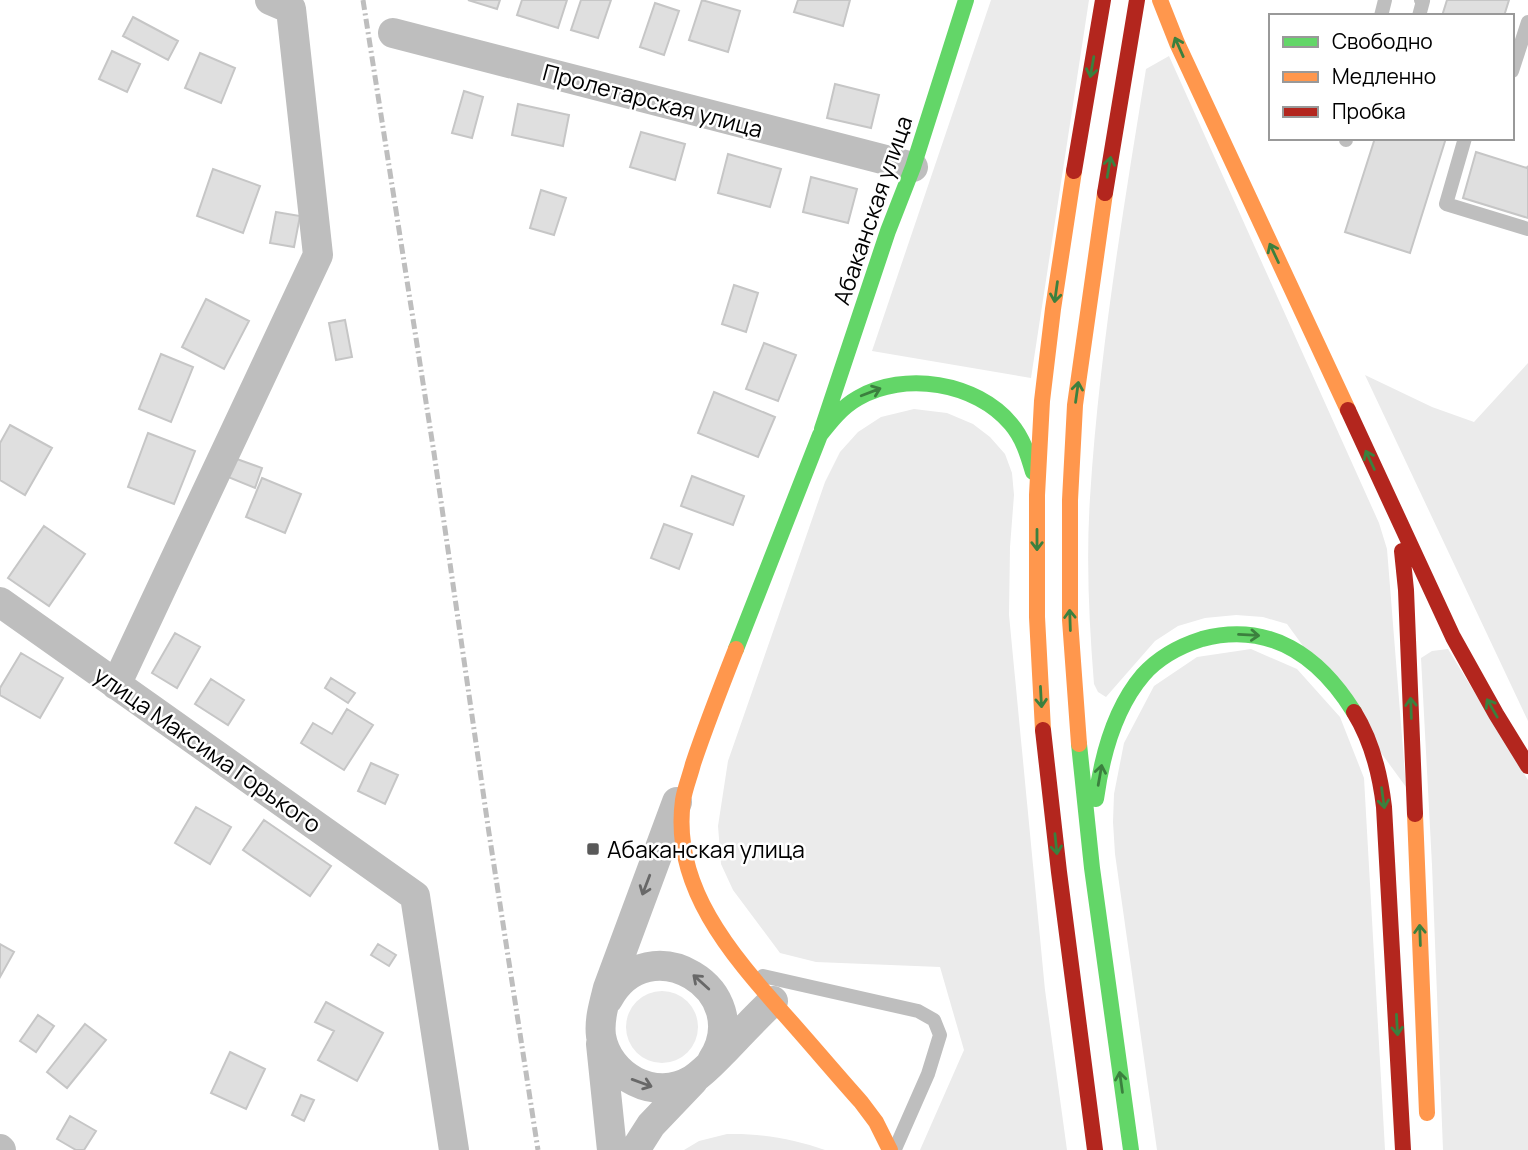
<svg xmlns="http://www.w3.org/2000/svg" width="1528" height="1150" font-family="Manrope,sans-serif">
  <rect width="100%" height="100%" fill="#fff"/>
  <path fill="#ebebeb" d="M991 0H1089L1031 378 872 351Z
    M1169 56 1379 523 1387 549 1406 787 1287 624 1263 617 1236 615 1205 618 1178 626 1155 641 1106 697 1098 692 1094 684C1089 622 1086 560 1090 498 1099 354 1123 211 1146 69Z
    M1528 363V721L1365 375 1432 407 1474 422Z
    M914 409 947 413 973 424 990 437 1005 454 1012 473 1014 495 1010 547 1009 615 1045 990 1067 1150H920L964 1050 940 967 816 962 780 953 733 890 721 864 718 826 728 761 825 482 840 452 858 432 881 417Z
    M1251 649 1297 669 1340 717 1364 778 1385 1150H1157L1115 854 1113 822 1114 794 1124 743 1154 686 1197 657Z
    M1448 649 1528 780V1150H1443L1432 865 1421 658 1432 651Z
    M626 1027a36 36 0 1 1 72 0a36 36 0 1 1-72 0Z
    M727 1134C760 1133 794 1139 825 1150H684L699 1141Z"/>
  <path fill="#dfdfdf" stroke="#c6c6c6" stroke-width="2" d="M468 0H500L497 9Z
    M522 0H567L558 28 517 15Z
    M581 0H611L598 38 571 30Z
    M702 0 740 11 728 52 689 40Z
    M798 0H850L843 26 794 12Z
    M1447 0H1509L1504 16H1442Z
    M655 3 679 11 664 55 640 47Z
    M133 17 178 41 168 60 123 36Z
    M112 51 140 64 127 92 99 79Z
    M200 53 235 68 221 103 185 88Z
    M835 84 879 95 871 128 827 118Z
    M464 91 483 97 472 138 452 133Z
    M518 104 569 115 563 146 512 135Z
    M641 132 685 144 675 180 630 167Z
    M1375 138H1446L1410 253 1345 232Z
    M1476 152 1527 168 1528 166V218L1463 198Z
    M728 154 781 169 770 207 718 193Z
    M213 169 260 186 243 233 197 216Z
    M811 177 857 189 848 223 803 212Z
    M541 190 566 198 554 235 530 228Z
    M276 212 300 216 294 247 270 243Z
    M734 285 758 293 746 332 722 324Z
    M206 299 249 321 224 369 182 347Z
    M345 320 352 357 336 360 329 323Z
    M764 343 796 355 778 401 746 389Z
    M161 354 193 367 171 422 139 409Z
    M714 392 775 417 758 457 698 433Z
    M10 425 52 448 25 495 0 480V443Z
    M148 433 195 451 174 504 128 487Z
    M234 458 262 468 255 488 228 477Z
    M692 476 744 496 733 525 681 506Z
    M262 478 301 494 285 533 246 517Z
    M664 524 692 534 679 569 651 558Z
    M44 526 85 554 49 606 8 578Z
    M175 633 200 647 177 688 152 673Z
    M21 653 63 678 40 718 0 695V688Z
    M331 678 355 693 348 703 325 688Z
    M211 679 244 700 228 725 195 704Z
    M347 709 373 725 344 770 301 743 313 723 332 734Z
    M371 763 398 775 385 804 358 791Z
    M196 807 231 827 210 864 175 843Z
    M264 820 331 866 310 896 243 850Z
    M0 944 14 952 0 977Z
    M378 944 396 955 389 966 371 955Z
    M326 1002 383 1033 357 1081 318 1060 334 1031 315 1022Z
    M38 1015 54 1026 36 1052 20 1041Z
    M85 1024 106 1040 67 1088 47 1072Z
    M230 1052 265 1069 246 1109 211 1093Z
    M301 1095 314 1100 304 1121 292 1115Z
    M70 1116 96 1131 84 1150H76L57 1139Z"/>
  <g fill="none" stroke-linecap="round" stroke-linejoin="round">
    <path stroke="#bebebe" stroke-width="14" d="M1381 16 1385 0
      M1419 16 1423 1 1421 0
      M1512 71 1528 22
      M1465 138 1446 204 1528 229
      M1346 140V138
      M763 976 918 1011 934 1020 940 1035 928 1074 895 1149"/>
    <path stroke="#bebebe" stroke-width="30" d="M393 33 913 167
      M0 602 415 896 454 1150
      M116 685 318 255 291 9 270 0
      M677 802 608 988C604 1004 599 1020 601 1036 608 1077 655 1102 692 1080 704 1072 714 1061 724 1051 740 1034 756 1017 773 1001
      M608 999C648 924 758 990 712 1061
      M601 1044 612 1150
      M0 1149 1 1150
      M635 1150 651 1125 693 1081"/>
    <path stroke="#63d668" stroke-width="16" d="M822 429 888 231 913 167 966 0
      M736 649 820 435C831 421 842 407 858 398 904 371 976 382 1011 424 1023 438 1028 455 1033 472
      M1079 744 1092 868 1131 1150
      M1096 799C1102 755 1114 709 1143 675 1158 658 1180 646 1202 639 1270 621 1319 656 1354 712"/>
    <path stroke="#ff974d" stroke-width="16" d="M1160 0 1177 43 1348 410
      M736 649C721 687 706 725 693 764 690 776 685 788 683 800 671 886 731 954 784 1014 810 1043 835 1073 861 1102L876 1122 890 1150
      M1043 730 1037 617V495L1042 401 1053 309 1074 171
      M1079 744 1070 620V500L1075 405 1105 193
      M1415 814 1427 1113"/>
    <path stroke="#b3261e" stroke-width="16" d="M1074 171 1103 0
      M1105 193 1137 0
      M1348 410 1453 637 1496 714 1528 766
      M1402 551 1406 590 1415 814
      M1354 712C1372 741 1380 773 1384 807L1403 1150
      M1043 730 1059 872 1095 1150"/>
    <path stroke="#bebebe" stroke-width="5" stroke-dasharray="10 3.5 2 3.5" stroke-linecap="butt" d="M363 0 434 453 489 833 538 1150"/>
  </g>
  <defs><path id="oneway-shaft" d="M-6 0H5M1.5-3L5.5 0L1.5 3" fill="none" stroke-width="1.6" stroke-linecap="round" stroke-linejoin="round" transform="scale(1.75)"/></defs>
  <g stroke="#3b803e">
    <use href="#oneway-shaft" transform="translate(1179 47) rotate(-114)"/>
    <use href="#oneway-shaft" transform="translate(1092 67) rotate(100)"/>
    <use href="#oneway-shaft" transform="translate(1109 167) rotate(-80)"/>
    <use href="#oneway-shaft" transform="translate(1274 253) rotate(-115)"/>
    <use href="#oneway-shaft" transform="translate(1056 292) rotate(98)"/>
    <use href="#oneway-shaft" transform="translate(871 392) rotate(-21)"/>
    <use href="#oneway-shaft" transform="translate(1077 392) rotate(-82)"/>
    <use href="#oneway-shaft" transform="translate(1370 460) rotate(-115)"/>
    <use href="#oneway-shaft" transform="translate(1037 540) rotate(90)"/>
    <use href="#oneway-shaft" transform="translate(1070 620) rotate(-92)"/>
    <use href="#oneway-shaft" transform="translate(1249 635) rotate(3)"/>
    <use href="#oneway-shaft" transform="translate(1041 697) rotate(87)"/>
    <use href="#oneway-shaft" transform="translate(1411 708) rotate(-92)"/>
    <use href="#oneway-shaft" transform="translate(1492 708) rotate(-120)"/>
    <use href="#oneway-shaft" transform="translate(1100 775) rotate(-80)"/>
    <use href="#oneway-shaft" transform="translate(1383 798) rotate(82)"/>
    <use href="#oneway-shaft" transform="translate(1056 844) rotate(84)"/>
    <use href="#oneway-shaft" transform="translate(1420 935) rotate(-92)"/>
    <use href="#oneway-shaft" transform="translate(1397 1025) rotate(87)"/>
    <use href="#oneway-shaft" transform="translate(1121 1082) rotate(-98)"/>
  </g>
  <g stroke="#686868">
    <use href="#oneway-shaft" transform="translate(646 885) rotate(111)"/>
    <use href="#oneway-shaft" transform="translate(701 982) rotate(-138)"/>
    <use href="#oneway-shaft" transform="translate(642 1083) rotate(20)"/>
  </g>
  <rect fill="#595959" stroke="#fff" stroke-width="2.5" x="586" y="842" width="14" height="14" rx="3.5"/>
  <g text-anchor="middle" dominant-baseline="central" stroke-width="5" stroke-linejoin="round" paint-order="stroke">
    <g font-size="23" fill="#000" stroke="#fff">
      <text transform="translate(653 100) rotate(15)">Пролетарская улица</text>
      <text transform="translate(872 210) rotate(-71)">Абаканская улица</text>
      <text transform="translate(208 749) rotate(35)">улица Максима Горького</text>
    </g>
    <g font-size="23" fill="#000" stroke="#fff" text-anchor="start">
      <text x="607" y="849">Абаканская улица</text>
    </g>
  </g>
  <rect x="1269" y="14" width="245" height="126" fill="#ffffff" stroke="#999999" stroke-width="2"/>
  <rect x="1283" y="37" width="35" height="10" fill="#63d668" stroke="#999999" stroke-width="2"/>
  <text x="1332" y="49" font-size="21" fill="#000000">Свободно</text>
  <rect x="1283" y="72" width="35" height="10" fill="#ff974d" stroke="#999999" stroke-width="2"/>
  <text x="1332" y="84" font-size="21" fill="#000000">Медленно</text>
  <rect x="1283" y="107" width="35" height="10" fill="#b3261e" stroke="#999999" stroke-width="2"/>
  <text x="1332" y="119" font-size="21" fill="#000000">Пробка</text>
</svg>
